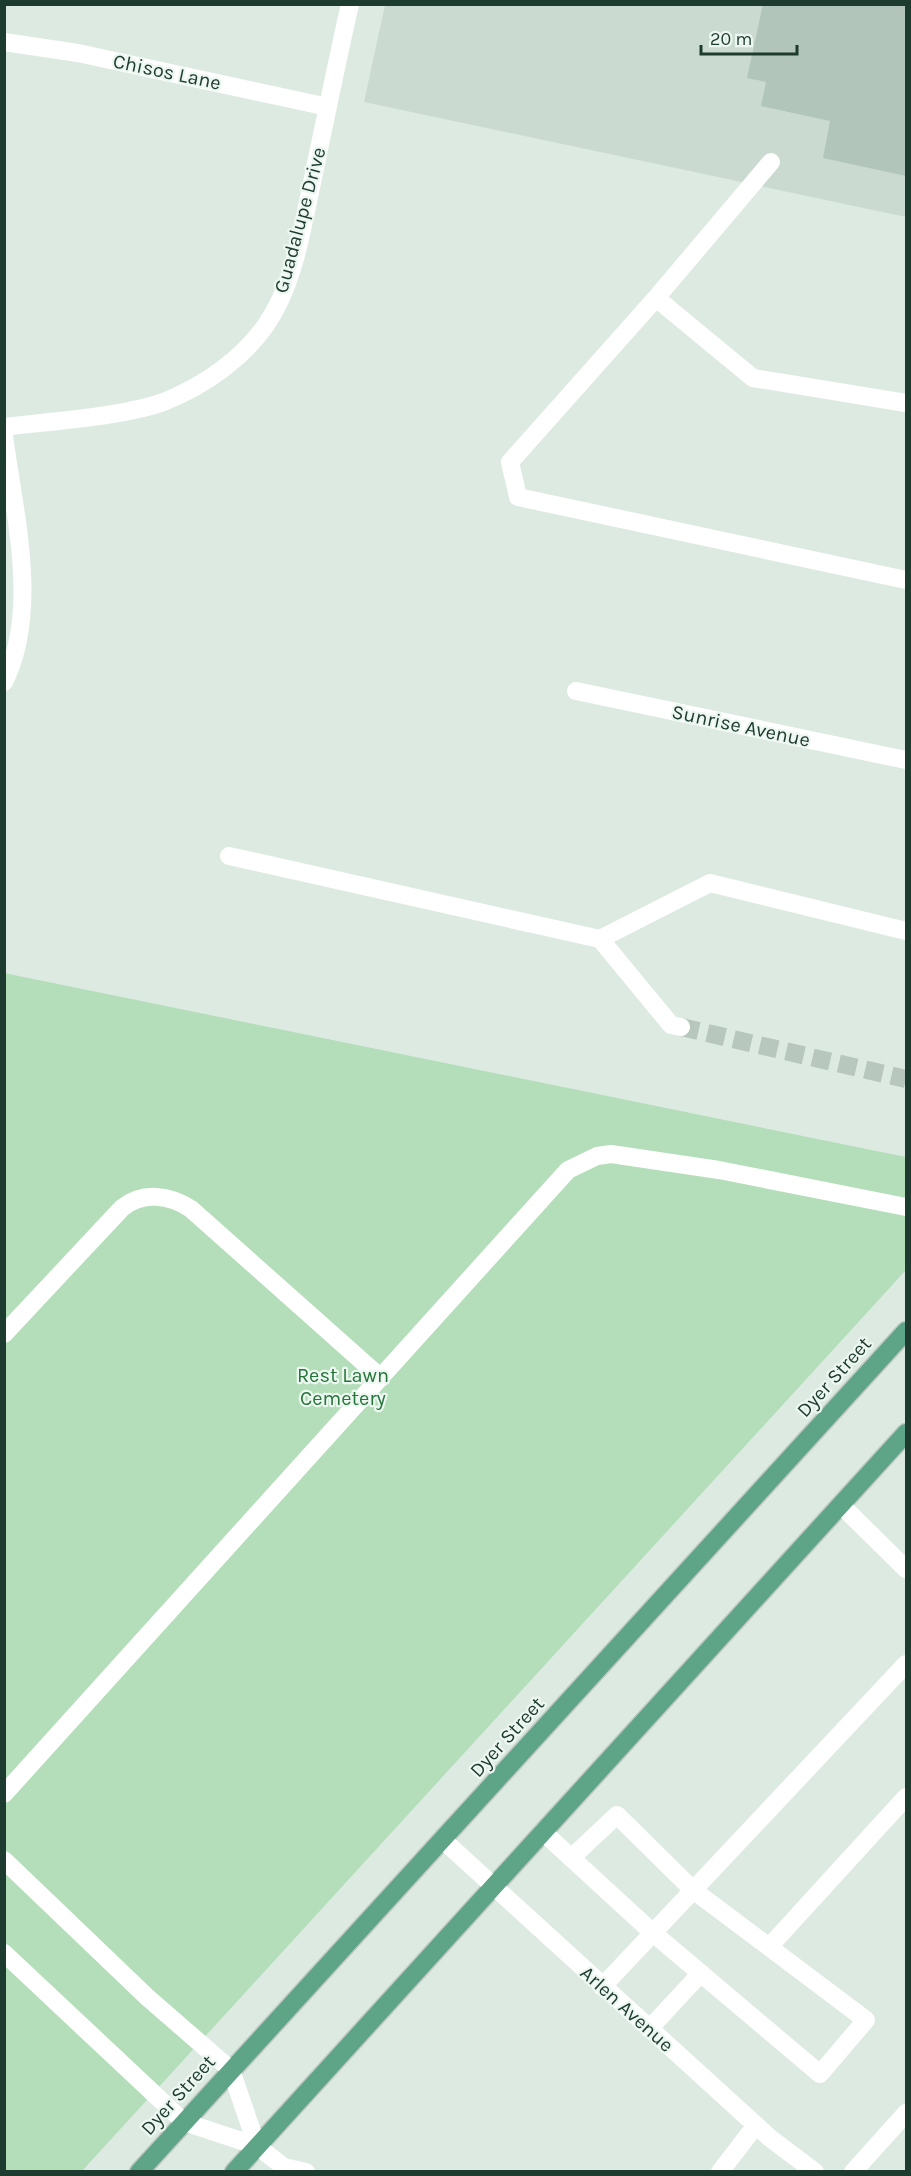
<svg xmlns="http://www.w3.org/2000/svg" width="911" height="2176" font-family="Karla,sans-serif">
  <rect width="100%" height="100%" fill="#ddeae2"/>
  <path fill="#cbdad1" d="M385 5H906V217L364 102Z"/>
  <path fill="#b3deb9" d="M4 973 906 1157V1270L82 2171H5Z"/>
  <path fill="#b2c5bb" d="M763 4H906V176L823 158 830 121 761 106 766 82 747 78Z"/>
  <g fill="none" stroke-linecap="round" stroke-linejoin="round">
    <path stroke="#b7c7be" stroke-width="18" stroke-dasharray="18 9" stroke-linecap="butt" d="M681 1027 906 1079"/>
    <defs>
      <path id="major" d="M139 2172 906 1331
        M234 2172 906 1433"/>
    </defs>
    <use href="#major" stroke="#c0c8c5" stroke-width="21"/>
    <path stroke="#fff" stroke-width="18" d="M4 42 78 53 328 107
      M771 162 656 298 753 378 906 403
      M656 298 510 462 518 497 906 580
      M4 427C51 421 124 417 166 401 205 385 242 359 266 325 295 283 302 227 313 178 325 120 337 62 350 4
      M4 436C14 512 40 610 4 682
      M576 691 906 760
      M229 856 600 939 671 1025 681 1027
      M600 939 710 883 906 931
      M4 1334 122 1208C143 1191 170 1195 191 1209L381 1378
      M841 1505 906 1569
      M4 1794 568 1170 597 1156 611 1154 719 1170 906 1207
      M543 1832 653 1933 820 2074 866 2020 693 1890 617 1815 571 1858
      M443 1840 770 2138 815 2172
      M4 1860 147 1997 231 2070 257 2146
      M769 1947 906 1797
      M4 1953 184 2122 257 2146 284 2167 306 2172
      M602 1987 906 1664
      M649 2029 701 1973
      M720 2172 756 2125
      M853 2172 906 2113"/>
    <use href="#major" stroke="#5ea487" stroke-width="18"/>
  </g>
  <g text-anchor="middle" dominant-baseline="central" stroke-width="4.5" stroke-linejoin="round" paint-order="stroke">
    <g font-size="20" fill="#1e3b2f" stroke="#edf7f1">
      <text transform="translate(167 72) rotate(12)">Chisos Lane</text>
      <text transform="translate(300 220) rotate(-75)">Guadalupe Drive</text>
      <text transform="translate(741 726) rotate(12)">Sunrise Avenue</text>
      <text transform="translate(834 1377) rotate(-48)">Dyer Street</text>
      <text transform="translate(507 1737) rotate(-48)">Dyer Street</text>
      <text transform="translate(627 2009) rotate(42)">Arlen Avenue</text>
      <text transform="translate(178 2095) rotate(-48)">Dyer Street</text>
    </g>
    <g font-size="20" fill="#257438" stroke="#edf7f1">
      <text x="343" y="1375">Rest Lawn<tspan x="343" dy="23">Cemetery</tspan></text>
    </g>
  </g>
  <rect width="911" height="2176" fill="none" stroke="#1e3b2f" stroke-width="12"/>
  <path d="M701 45v9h96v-9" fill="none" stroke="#1e3b2f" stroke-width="3"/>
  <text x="710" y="45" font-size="18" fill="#1e3b2f" stroke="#edf7f1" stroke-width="4.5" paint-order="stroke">20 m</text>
</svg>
